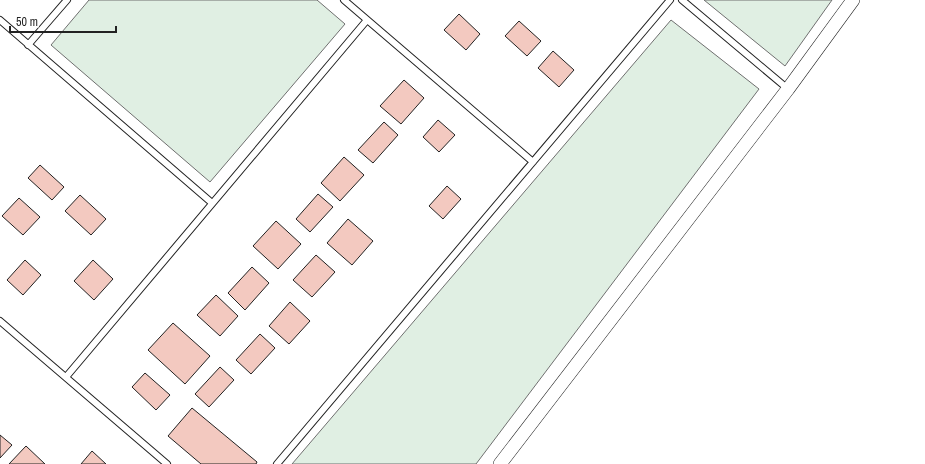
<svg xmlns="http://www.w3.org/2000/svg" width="925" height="464" font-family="'Archivo Narrow',sans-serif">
  <rect width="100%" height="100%" fill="#fff"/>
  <path fill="#e0efe3" stroke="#6f6f6f" d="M89 0H317L345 24 210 182 51 45Z
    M704 0H832L785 66Z
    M671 20 759 89 476 464H292Z"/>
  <path fill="#f3c9c0" stroke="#222" d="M459 14 480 34 466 50 444 30Z
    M519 21 541 41 527 56 505 36Z
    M553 51 574 70 559 87 538 68Z
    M404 80 424 98 401 124 380 106Z
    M438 120 455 135 439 152 423 137Z
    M384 122 398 135 373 163 358 150Z
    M344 157 364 175 340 201 321 183Z
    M40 165 64 187 52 200 28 178Z
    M447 186 461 199 443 219 429 206Z
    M318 194 333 207 310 232 296 219Z
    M80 195 106 219 91 235 65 211Z
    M19 198 40 217 23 235 2 216Z
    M348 219 373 241 352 265 327 243Z
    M276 221 301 244 278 269 253 246Z
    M316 255 335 272 312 297 293 280Z
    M25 260 41 275 23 295 7 280Z
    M93 260 113 279 94 300 74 281Z
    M252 267 269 283 245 310 228 293Z
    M216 295 238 316 220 336 197 315Z
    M290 302 310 321 289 344 269 326Z
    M173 323 210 356 185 384 148 350Z
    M260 334 275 348 251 374 236 360Z
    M220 367 234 380 209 407 195 394Z
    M145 373 170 395 156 410 132 387Z
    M192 408 257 462 256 464H201L168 436Z
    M0 435 12 445 0 458Z
    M26 446 45 464H9Z
    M92 451 106 464H81Z"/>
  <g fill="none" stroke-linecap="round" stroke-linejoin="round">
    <defs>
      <path id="service" d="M344 0 533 162
        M682 0 788 89
        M0 20 212 203
        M28 45 67 0
        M0 321 167 464
        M66 377 367 20
        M277 464 670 0"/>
      <path id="minor" d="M500 464 788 89 853 0"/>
    </defs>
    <use href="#service" stroke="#222" stroke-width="8"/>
    <use href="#minor" stroke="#222" stroke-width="14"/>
    <use href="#service" stroke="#fff" stroke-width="6"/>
    <use href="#minor" stroke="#fff" stroke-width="13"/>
  </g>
  <path d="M10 26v6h106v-6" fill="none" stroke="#222222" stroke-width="2"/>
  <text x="16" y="26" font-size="12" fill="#222222" stroke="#ffffff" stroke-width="3" paint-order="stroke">50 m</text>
</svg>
